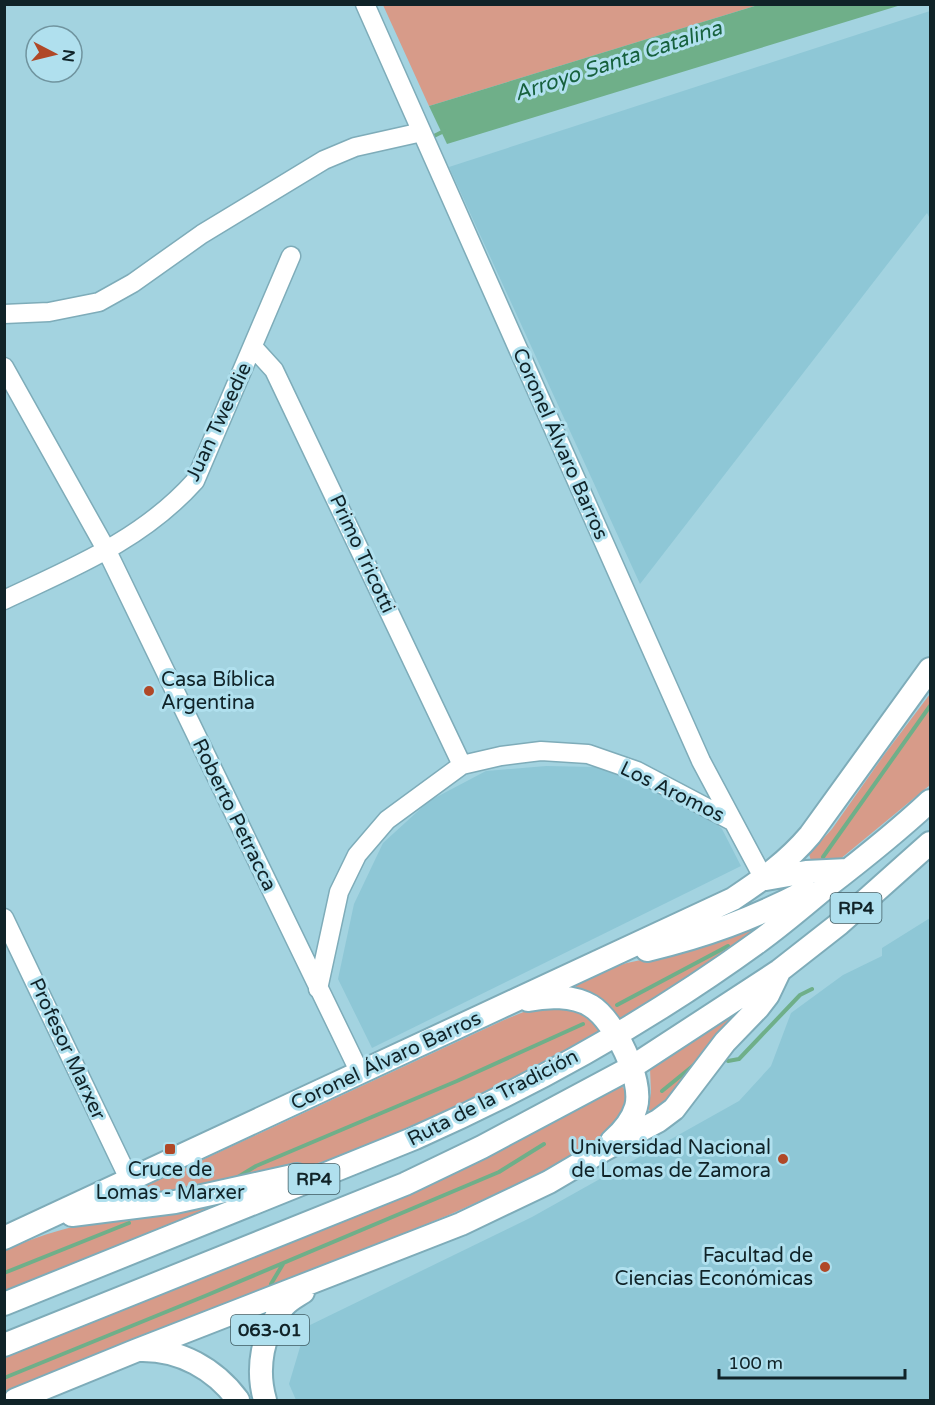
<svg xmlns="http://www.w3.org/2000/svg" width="935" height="1405" font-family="'Varela Round',sans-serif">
  <rect width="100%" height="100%" fill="#a3d3e0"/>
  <path fill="#8ec7d6" d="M930 11V219L927 213 640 584 449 167Z
    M546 766 595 767 644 784 713 821 722 829 741 866 372 1048 338 979 354 904 383 843 429 801 486 771Z
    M930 918V1400H296L289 1384 306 1327 532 1217 739 1101 771 1066 791 1013 843 975 882 956V948Z"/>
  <path fill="#d79b89" d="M383 5H758L429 106Z
    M930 694V785L839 860 811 861 809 854 832 829 884 755Z
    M753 928 756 933 624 1021 600 1002 579 993 573 980 627 963 696 948Z
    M752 1002 654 1118 648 1108 651 1093 650 1068Z
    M549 1006C577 1008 587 1011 607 1031L505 1088 358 1153 197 1193 126 1200 131 1193 504 1020 526 1011Z
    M622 1086 632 1102 607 1135 560 1165 451 1214 5 1396V1358L378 1205 477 1161Z
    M238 1198 5 1296 4 1251C77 1217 160 1211 238 1198Z"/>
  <path fill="#6faf89" d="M758 5H901L447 144 429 106Z"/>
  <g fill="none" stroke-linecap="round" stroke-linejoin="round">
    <path stroke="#6faf89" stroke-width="4" d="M434 136 444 131
      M823 857 930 706
      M617 1005 728 946
      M728 1061 739 1059 800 995 812 989
      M662 1091 694 1065
      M238 1177 256 1166 457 1081 583 1024
      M4 1273 129 1223
      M271 1284 283 1264
      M4 1378 205 1296 499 1172 544 1144"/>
    <defs>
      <path id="minor" d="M365 4 701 761 764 879
        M4 314 49 312 99 302 133 283 202 234 324 160 355 147 422 132
        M254 348 274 370 462 765
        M4 367 107 551 360 1073
        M4 600C74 567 142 540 195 481L291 256
        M4 918 130 1181
        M318 989 339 892 357 855 387 820 462 765 501 756 541 751 588 754 637 771 732 821"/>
      <path id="major" d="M766 879 806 872 848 870
        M647 950C706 936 752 919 806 891
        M528 1000C547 996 573 995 591 1006 614 1020 644 1080 636 1107 632 1121 622 1132 612 1141
        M72 1215 175 1202 297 1175
        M4 1238 733 899C762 880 788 861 810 835L930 669
        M4 1304 415 1138C535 1085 652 1019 758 942 783 924 806 904 829 885 864 858 898 831 930 801
        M4 1345 405 1184 482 1147 632 1067 779 971 839 924 930 843
        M140 1350C180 1349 215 1369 238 1400
        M15 1400 135 1351 461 1224 549 1182 605 1149 658 1121 674 1109 725 1042 758 1008 768 995 779 972
        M265 1400C256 1369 262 1332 284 1306 289 1300 297 1296 303 1292"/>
    </defs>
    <use href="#minor" stroke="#7eacb9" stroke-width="21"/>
    <use href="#major" stroke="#7eacb9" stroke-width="26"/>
    <use href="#minor" stroke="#fff" stroke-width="18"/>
    <use href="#major" stroke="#fff" stroke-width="22"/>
  </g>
  <g fill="#b04827" stroke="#b0e0ee" stroke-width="2">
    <circle cx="149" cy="691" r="6"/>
    <rect x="164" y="1143" width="12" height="12" rx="3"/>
    <circle cx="783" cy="1159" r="6"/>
    <circle cx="825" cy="1267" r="6"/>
  </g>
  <g text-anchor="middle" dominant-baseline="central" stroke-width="6" stroke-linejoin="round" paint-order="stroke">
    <g fill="#b0e0ee" stroke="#405c63" stroke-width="1.5">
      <rect x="830.5" y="893" width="51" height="30" rx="4.5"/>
      <rect x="288.5" y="1164" width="51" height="30" rx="4.5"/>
      <rect x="231" y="1315" width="78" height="30" rx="4.5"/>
    </g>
    <g font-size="18" font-weight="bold" fill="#102328">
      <text x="856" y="908">RP4</text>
      <text x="314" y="1179">RP4</text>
      <text x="270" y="1330">063-01</text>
    </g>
    <g font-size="20" fill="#102328" stroke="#b0e0ee">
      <text transform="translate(219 422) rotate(-65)">Juan Tweedie</text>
      <text transform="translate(560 444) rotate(66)">Coronel Álvaro Barros</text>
      <text transform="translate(362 554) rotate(65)">Primo Tricotti</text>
      <text transform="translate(672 792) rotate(26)">Los Aromos</text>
      <text transform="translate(234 815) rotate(64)">Roberto Petracca</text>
      <text transform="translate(67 1049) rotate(65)">Profesor Marxer</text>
      <text transform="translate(386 1061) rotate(-25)">Coronel Álvaro Barros</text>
      <text transform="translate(493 1098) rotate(-27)">Ruta de la Tradición</text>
    </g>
    <g font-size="20" fill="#102328" stroke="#b0e0ee" text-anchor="end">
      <text x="161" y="680" text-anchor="start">Casa Bíblica<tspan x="161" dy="23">Argentina</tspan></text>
      <text x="771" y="1148">Universidad Nacional<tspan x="771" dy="23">de Lomas de Zamora</tspan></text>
      <text x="170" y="1170" text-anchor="middle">Cruce de<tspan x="170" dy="23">Lomas - Marxer</tspan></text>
      <text x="813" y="1256">Facultad de<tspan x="813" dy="23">Ciencias Económicas</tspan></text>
    </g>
    <g font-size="21" font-style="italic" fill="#17613d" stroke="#b0e0ee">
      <text transform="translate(618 61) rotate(-18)">Arroyo Santa Catalina</text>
    </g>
  </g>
  <rect width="935" height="1405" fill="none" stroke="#102328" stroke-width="12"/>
  <g transform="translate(54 54) rotate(97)"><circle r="28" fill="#b0e0ee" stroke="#70949f" stroke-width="1.5"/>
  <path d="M0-4.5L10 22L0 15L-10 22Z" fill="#b04827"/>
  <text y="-9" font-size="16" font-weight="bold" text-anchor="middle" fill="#102328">N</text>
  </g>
  <path d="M719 1369v9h186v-9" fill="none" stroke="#102328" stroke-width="3"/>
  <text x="728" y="1369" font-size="18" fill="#102328" stroke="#b0e0ee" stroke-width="4.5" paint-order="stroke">100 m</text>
</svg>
